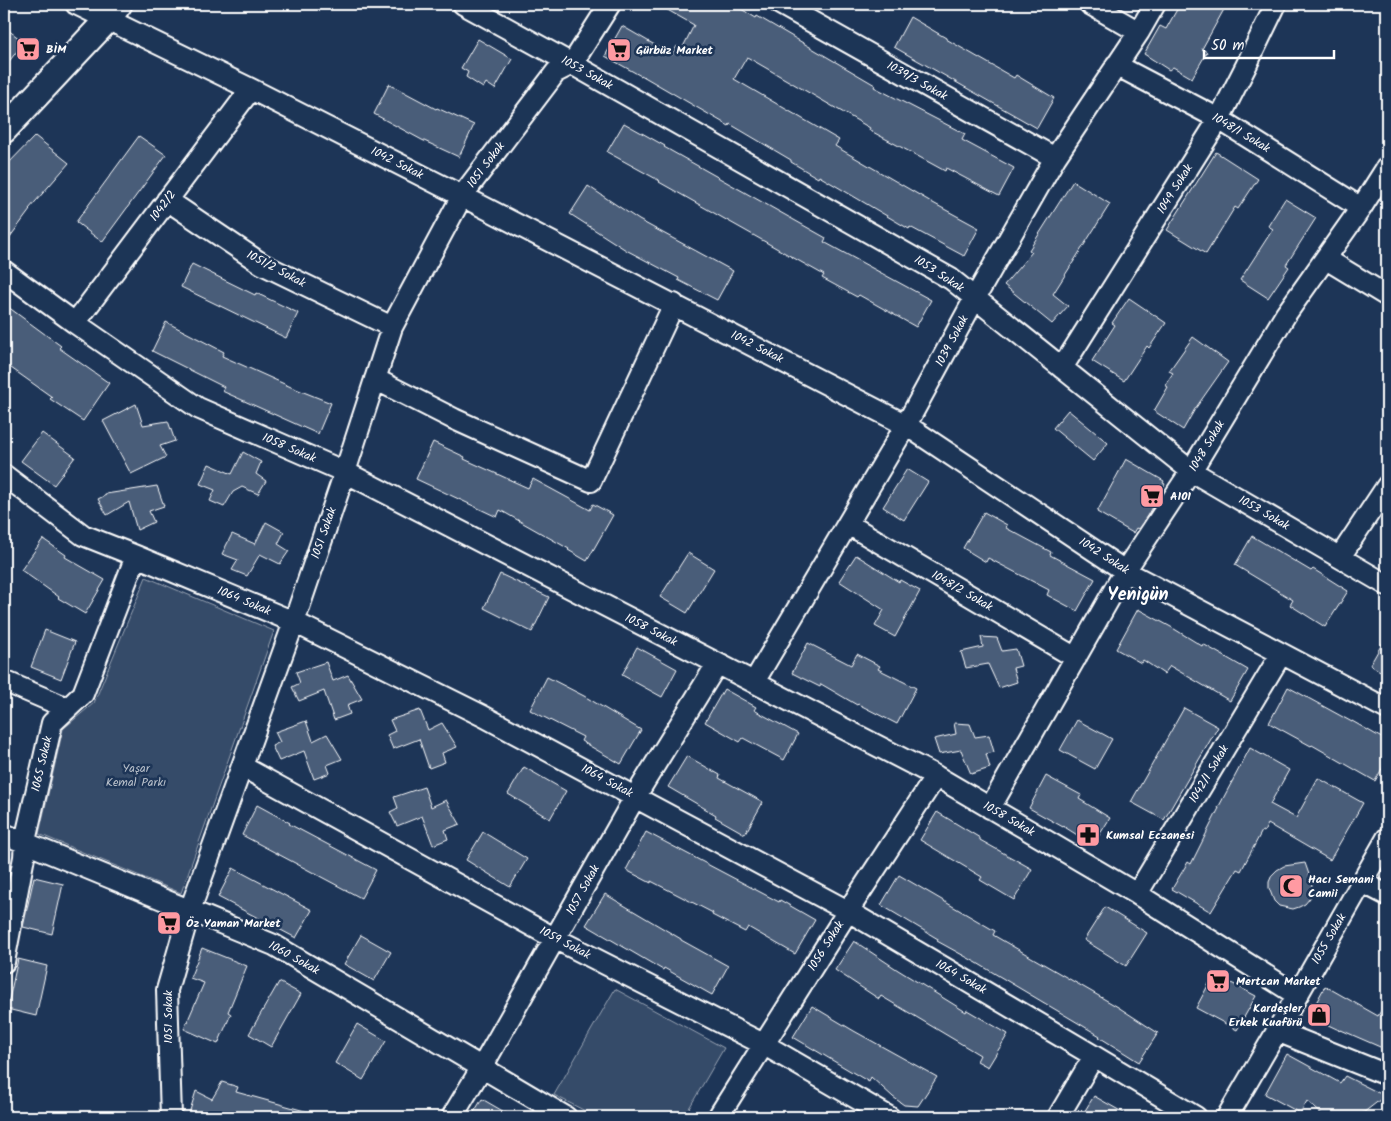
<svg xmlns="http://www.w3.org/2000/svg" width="1391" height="1121" font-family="Kalam,sans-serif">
  <rect width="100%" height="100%" fill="#1d3557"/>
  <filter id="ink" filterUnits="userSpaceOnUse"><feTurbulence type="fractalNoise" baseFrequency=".02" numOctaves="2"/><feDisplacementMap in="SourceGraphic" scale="10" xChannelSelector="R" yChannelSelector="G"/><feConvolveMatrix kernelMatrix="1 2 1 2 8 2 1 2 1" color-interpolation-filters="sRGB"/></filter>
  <g filter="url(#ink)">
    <path fill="#364b69" stroke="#9aa5b4" d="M146 577 274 631 181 893 39 834 63 729 94 703Z
      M615 989 724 1048 684 1117H597L554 1095Z"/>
    <path fill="#4a5d79" stroke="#fff" d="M657 4H733L756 18 757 16 875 85 874 87 965 134 962 140 1014 168 999 196 946 168 945 171 912 153 869 130 870 128 747 57 734 79 839 140 835 146 933 203 979 228 964 256 910 227 909 229 819 176 818 178 791 162V160L730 124 729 126 641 75V76L605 56 622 26 672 55 677 46 682 49 694 25Z
      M1180 4H1227L1202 49 1207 52 1192 78 1173 67 1169 70 1144 54 1160 26 1166 29Z
      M910 17 946 38V39L1014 78 1016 75 1054 98 1037 128 894 47Z
      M4 27 24 42 4 68Z
      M478 39 512 59 495 89 486 83 483 88 466 77 468 72 461 68Z
      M389 84 436 109 437 108 474 125 459 157 422 140 374 114Z
      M624 123 665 146 664 147 826 238 824 242 931 300 916 327 859 295 857 297 822 278 824 275 659 182 660 181 607 152Z
      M35 136 69 163 29 209 30 210 4 245V168Z
      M139 136 166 155 102 242 76 222Z
      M1216 152 1258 179 1238 209 1235 207 1206 254 1167 230Z
      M1073 181 1110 204 1053 294 1068 306 1052 324 1004 285 1032 252 1029 250Z
      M588 186 639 220 733 271 717 300 678 280 679 278 626 250 570 214Z
      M1285 199 1316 218 1286 265 1289 267 1268 298 1240 280 1273 229 1268 226Z
      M192 264 255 295 256 293 298 313 286 338 181 287Z
      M1129 298 1166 323 1149 348 1147 346 1124 381 1092 361 1115 325 1112 323Z
      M4 304 61 346 59 348 109 383 83 421 50 399 52 397 4 363Z
      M166 322 224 352 222 356 291 387 331 403 318 434 222 391 224 387 152 351Z
      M1193 337 1228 362 1195 409 1183 430 1154 411 1168 387 1165 385 1173 373 1169 371Z
      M136 404 143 425 168 421 175 441 160 446 166 457 131 474 103 421Z
      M1068 410 1108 443 1093 461 1053 428Z
      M42 433 75 457 54 485 21 461Z
      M433 442 465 457 464 459 528 488 533 479 590 510 593 504 613 515 587 561 568 550 569 549 500 510 497 517 416 479Z
      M243 452 261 462 256 474 266 481 258 494 242 487 233 492 224 507 210 501 215 490 200 484 209 464 232 474Z
      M1126 459 1164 481 1163 483 1165 484 1147 516 1138 529 1136 528 1133 533 1097 512Z
      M907 469 928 482 904 520 883 507Z
      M157 486 164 506 149 511 154 522 137 530 129 502 107 515 98 499 106 495V494Z
      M984 512 1007 525 1006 528 1051 552 1050 555 1095 579 1077 611 1047 595 1049 590 988 558 986 562 963 548Z
      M266 522 284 532 278 544 289 551 280 564 260 554 247 576 232 570 238 560 222 554 232 534 255 544Z
      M1252 536 1311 571 1313 569 1348 591 1325 627 1290 605 1293 600 1235 565Z
      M43 539 66 555 65 557 105 580 85 614 58 598 59 597 21 570Z
      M688 553 714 569 687 613 660 597Z
      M856 555 899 582 900 580 920 591 895 637 875 626 884 610 839 581Z
      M500 574 549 597 532 632 484 608Z
      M1138 609 1171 627 1202 646 1203 644 1248 670 1230 701 1170 666 1164 674 1143 660 1141 663 1116 649Z
      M45 630 75 642 61 679 31 667Z
      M1387 635V675L1370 665Z
      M981 637 997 638 1002 651 1016 649 1021 666 1013 668 1017 682 999 688 988 664 966 668 961 652 983 647Z
      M808 643 851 665 857 654 880 666 878 669 916 688 897 724 858 704 857 705 821 684 820 687 792 673Z
      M637 647 677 669 662 697 622 675Z
      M326 662 333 681 348 675 362 699 347 705 350 714 334 720 324 691 299 701 292 687 300 683 296 672Z
      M547 677 584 696 641 730 621 764 581 741 583 737 530 710Z
      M1288 687 1352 722V721L1387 741V760L1375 781 1312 745 1311 746 1269 723Z
      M724 689 756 707 754 710 798 734 784 760 743 738 740 742 705 722Z
      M1184 708 1218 727 1164 820 1131 802Z
      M420 710 428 730 442 723 457 747 442 753 445 762 429 768 419 739 393 749 387 735 395 731 390 720Z
      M1077 720 1112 739 1095 769 1060 750Z
      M306 721 313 741 327 734 342 759 327 765 330 773 314 779 304 751 279 761 272 746 280 742 275 732Z
      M954 723 970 724 975 737 989 735 994 752 986 754 990 768 971 774 961 750 939 754 934 739 956 734Z
      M1250 748 1289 770 1270 804 1296 818 1318 778 1363 803 1330 860 1268 824 1264 832 1262 831 1241 871 1237 869 1211 912 1172 889 1188 862 1191 864 1219 808H1218Z
      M687 756 720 775 719 778 763 802 745 834 715 817 716 815 668 787Z
      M524 767 566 791 550 819 508 794Z
      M1046 776 1081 795 1079 799 1110 818 1093 845 1063 826V827L1029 808Z
      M424 787 431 807 446 800 460 824 445 830 448 839 433 845 422 816 397 826 390 812 398 808 394 797Z
      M257 805 290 823 289 824 376 870 361 898 242 835Z
      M937 812 980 838V840L1032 869 1014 900 980 880 982 877 920 840Z
      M483 832 527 859 510 887 466 860Z
      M646 832 779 902 780 900 815 920 795 954 748 927 745 932 712 915 713 913 651 881V883L626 870Z
      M1305 863 1312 883V891L1310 898 1305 904 1299 907 1293 909 1279 906 1274 901 1269 888V882L1272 875 1277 870 1284 866Z
      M233 868 312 910 296 938 218 897Z
      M899 875 995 931 993 935 1118 1007 1158 1033 1139 1062 1099 1037 1100 1036 977 963 937 941 938 939 881 905Z
      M34 877 63 884 52 934 23 927Z
      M605 894 681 939V940L728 966 712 995 664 968 663 970 586 925Z
      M1105 907 1147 933 1126 966 1084 940Z
      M361 935 391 952 374 981 344 964Z
      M854 941 898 970 966 1012 967 1010 1008 1034 988 1067 977 1061 980 1055 881 996 879 999 835 970Z
      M202 948 247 966 228 1012 231 1014 218 1044 184 1029 204 983 190 978Z
      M18 959 47 966 36 1016 7 1009Z
      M1214 974 1256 996 1237 1030 1196 1008Z
      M279 982 301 994 271 1047 249 1034Z
      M1325 986 1378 1016 1387 1000V1050L1341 1030V1031L1309 1016Z
      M812 1006 854 1031 937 1077 918 1106 904 1105 893 1097 871 1077 869 1082 793 1037Z
      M357 1024 386 1041 363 1080 335 1063Z
      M1287 1054 1340 1083 1345 1076 1385 1096 1358 1117H1325L1307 1101 1300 1113 1265 1094Z
      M222 1082 238 1087 236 1092 312 1113 311 1117H188L196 1091 212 1099Z
      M1094 1096 1131 1117H1081Z
      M482 1099 513 1117H471Z"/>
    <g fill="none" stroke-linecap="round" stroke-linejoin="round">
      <defs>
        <path id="minor" d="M76 4 251 89 462 196 906 425 1125 571 1387 709
          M463 4 572 64 951 279 1191 471 1387 585
          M780 4 1055 158
          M1090 4 1139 32
          M1116 65 1219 119 1361 208
          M167 200 262 264 392 327
          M1326 259 1387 296
          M4 271 75 323 198 408 345 472 936 776 1137 894 1297 995
          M75 323 251 89
          M1062 368 1219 119 1246 66 1276 4
          M375 379 454 419 591 481 674 304
          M4 475 83 535 136 556 294 622 483 716 848 911 1094 1056 1196 1117
          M848 524 1076 658
          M1340 557 1387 486
          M4 681 67 708
          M754 682 906 425 975 298 1055 158 1139 32 1155 4
          M243 767 556 939 763 1044 889 1117
          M990 808 1125 571 1191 471 1286 314 1361 208 1387 167
          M4 834 274 945 566 1117
          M1362 882 1387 895
          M1137 894 1281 654
          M4 962 24 857 25 841 52 723 83 694 136 556
          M1277 1031 1387 1075
          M171 1117 167 990 190 910 294 622 345 472 392 327 462 196 556 72 572 64 610 4
          M452 1117 482 1067 635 797 717 664
          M718 1117 848 911 936 776
          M1058 1117 1094 1056
          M1227 1117 1277 1031 1387 838"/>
        <path id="tertiary" d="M4 130 109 18 119 4"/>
      </defs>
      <use href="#minor" stroke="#fff" stroke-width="24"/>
      <use href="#tertiary" stroke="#fff" stroke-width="29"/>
      <use href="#minor" stroke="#1d3557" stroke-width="20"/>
      <use href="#tertiary" stroke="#1d3557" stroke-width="25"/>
    </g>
  </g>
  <defs>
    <symbol id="supermarket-square" viewBox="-11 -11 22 22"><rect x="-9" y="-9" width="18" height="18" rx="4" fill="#ff9aa2" stroke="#1d3557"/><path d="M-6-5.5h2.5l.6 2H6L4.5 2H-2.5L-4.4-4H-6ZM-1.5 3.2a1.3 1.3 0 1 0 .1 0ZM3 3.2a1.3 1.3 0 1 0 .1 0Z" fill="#111"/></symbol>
    <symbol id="pharmacy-square" viewBox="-11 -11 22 22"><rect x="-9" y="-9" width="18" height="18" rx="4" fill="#ff9aa2" stroke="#1d3557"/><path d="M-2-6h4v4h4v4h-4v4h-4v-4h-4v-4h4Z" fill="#111"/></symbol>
    <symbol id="mosque-square" viewBox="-11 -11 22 22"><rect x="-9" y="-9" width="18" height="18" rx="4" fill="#ff9aa2" stroke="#1d3557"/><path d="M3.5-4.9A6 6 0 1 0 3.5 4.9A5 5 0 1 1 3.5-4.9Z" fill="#111"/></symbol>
    <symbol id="shop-square" viewBox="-11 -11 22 22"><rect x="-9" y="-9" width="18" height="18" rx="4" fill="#ff9aa2" stroke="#1d3557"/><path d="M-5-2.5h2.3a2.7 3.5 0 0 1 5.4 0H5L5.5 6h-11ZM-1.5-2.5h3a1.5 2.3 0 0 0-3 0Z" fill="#111"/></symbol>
  </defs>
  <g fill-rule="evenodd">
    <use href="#supermarket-square" x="14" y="35" width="28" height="28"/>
    <use href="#supermarket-square" x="605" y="36" width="28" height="28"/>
    <use href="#supermarket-square" x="1138" y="482" width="28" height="28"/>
    <use href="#pharmacy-square" x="1074" y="821" width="28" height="28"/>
    <use href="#mosque-square" x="1277" y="872" width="28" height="28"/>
    <use href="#supermarket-square" x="155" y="909" width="28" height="28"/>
    <use href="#supermarket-square" x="1204" y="967" width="28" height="28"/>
    <use href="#shop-square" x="1305" y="1001" width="28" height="28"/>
  </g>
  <g text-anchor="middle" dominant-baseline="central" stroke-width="5" stroke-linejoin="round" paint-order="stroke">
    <g font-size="12" font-weight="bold" fill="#fff" stroke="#1d3557" text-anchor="start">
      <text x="46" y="49">BİM</text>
      <text x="636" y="50">Gürbüz Market</text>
      <text x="1170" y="496">A101</text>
      <text x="1106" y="835">Kumsal Eczanesi</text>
      <text x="1308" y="879">Hacı Semani<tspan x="1308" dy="14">Camii</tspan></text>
      <text x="186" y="923">Öz Yaman Market</text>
      <text x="1236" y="981">Mertcan Market</text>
      <text x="1302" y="1008" text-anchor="end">Kardeşler<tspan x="1302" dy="14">Erkek Kuaförü</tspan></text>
    </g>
    <g font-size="12" fill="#fff" stroke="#1d3557">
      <text transform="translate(587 73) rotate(29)">1053 Sokak</text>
      <text transform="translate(917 81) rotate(29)">1039/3 Sokak</text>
      <text transform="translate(1241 133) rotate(31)">1048/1 Sokak</text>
      <text transform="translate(397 163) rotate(27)">1042 Sokak</text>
      <text transform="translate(486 165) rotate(-53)">1051 Sokak</text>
      <text transform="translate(1175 189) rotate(-58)">1049 Sokak</text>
      <text transform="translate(163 206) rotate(-53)">1042/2</text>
      <text transform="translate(276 269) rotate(28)">1051/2 Sokak</text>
      <text transform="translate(939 274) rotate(33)">1053 Sokak</text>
      <text transform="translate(952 341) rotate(-62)">1039 Sokak</text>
      <text transform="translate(757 347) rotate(27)">1042 Sokak</text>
      <text transform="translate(1207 446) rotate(-59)">1048 Sokak</text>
      <text transform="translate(289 448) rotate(23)">1058 Sokak</text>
      <text transform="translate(1264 513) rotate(30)">1053 Sokak</text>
      <text transform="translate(324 533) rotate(-71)">1051 Sokak</text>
      <text transform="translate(1104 556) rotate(33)">1042 Sokak</text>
      <text transform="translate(962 591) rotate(30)">1048/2 Sokak</text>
      <text transform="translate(244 601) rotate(23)">1064 Sokak</text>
      <text transform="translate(651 630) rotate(27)">1058 Sokak</text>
      <text transform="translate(42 764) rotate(-77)">1065 Sokak</text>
      <text transform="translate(1209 774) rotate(-59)">1042/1 Sokak</text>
      <text transform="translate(607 781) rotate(28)">1064 Sokak</text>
      <text transform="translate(1009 819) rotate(30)">1058 Sokak</text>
      <text transform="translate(583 890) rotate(-61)">1057 Sokak</text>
      <text transform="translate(1329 939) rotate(-60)">1055 Sokak</text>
      <text transform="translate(565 943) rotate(28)">1059 Sokak</text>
      <text transform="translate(826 946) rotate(-58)">1056 Sokak</text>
      <text transform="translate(294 958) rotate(29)">1060 Sokak</text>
      <text transform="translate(961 977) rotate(30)">1064 Sokak</text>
      <text transform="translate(168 1017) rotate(-90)">1051 Sokak</text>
    </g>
    <g font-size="12" fill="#b9c0ca" stroke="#1d3557">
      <text x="136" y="768">Yaşar<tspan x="136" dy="14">Kemal Parkı</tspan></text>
    </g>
    <g font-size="18" font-weight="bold" fill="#fff" stroke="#1d3557">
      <text x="1138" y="595">Yenigün</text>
    </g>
  </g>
  <rect width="1391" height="1121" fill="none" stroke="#1d3557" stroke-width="20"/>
  <rect x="10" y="10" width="1371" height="1101" fill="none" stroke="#fff" stroke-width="2" filter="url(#ink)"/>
  <path d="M1204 50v8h130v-8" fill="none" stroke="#ffffff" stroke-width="2.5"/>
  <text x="1211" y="50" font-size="15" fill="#ffffff" stroke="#1d3557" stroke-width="4" paint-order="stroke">50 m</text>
</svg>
